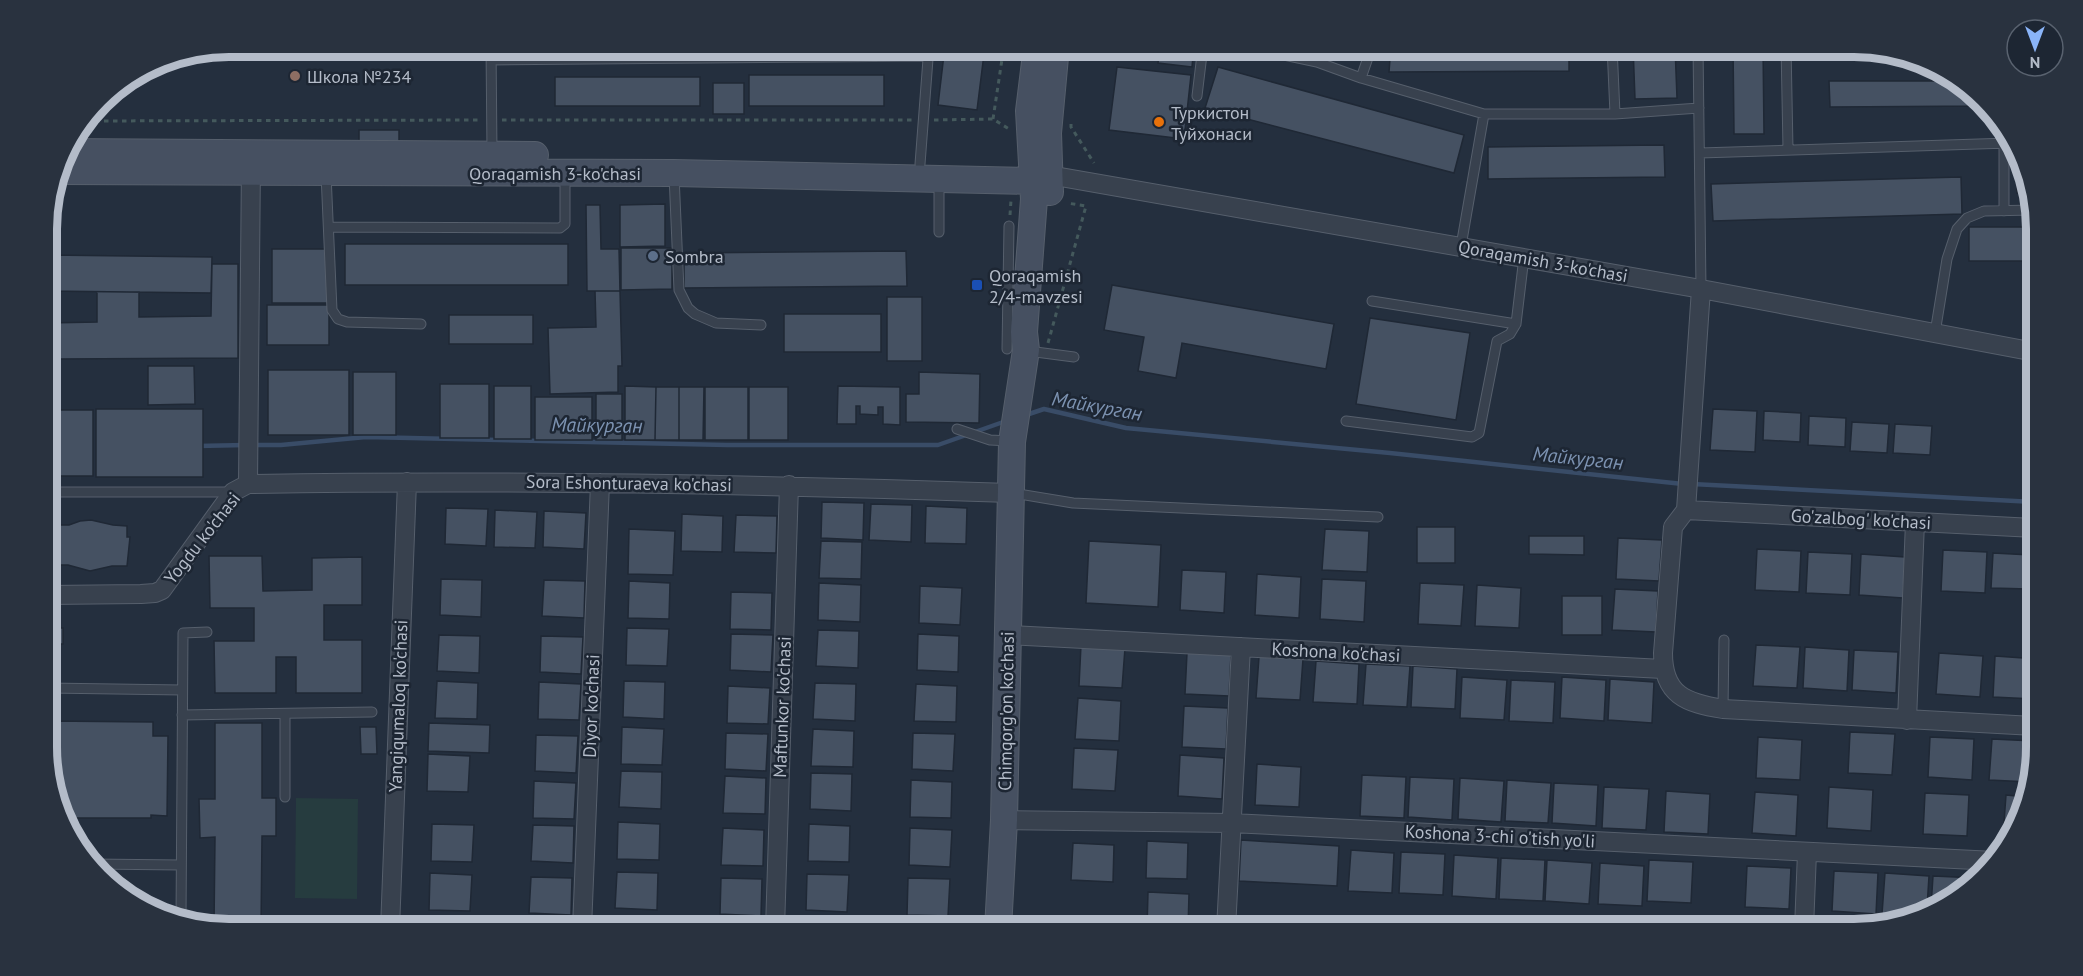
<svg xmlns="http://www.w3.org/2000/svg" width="2083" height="976" font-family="'PT Sans',sans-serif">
  <rect width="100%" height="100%" fill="#242f3e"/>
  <path fill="#263c3f" d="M296 798 358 799 357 899 295 898Z"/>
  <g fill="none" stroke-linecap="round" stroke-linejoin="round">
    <path stroke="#394c67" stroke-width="4.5" d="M1026 415 1044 409 1126 428 1390 453 1683 484
      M254 445H281L366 437 727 445H938L1006 421
      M197 446 246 445
      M1692 484 2036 502"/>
  </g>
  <path fill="#455162" stroke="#1f2835" stroke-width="1.5" d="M945 46H985L977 110 938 105Z
    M1160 46H1194L1192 67 1158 63Z
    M1310 46H1360L1359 54Z
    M1391 46H1569V71L1389 72Z
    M1633 46H1675L1677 98 1635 99Z
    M1733 46H1763L1764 134H1734Z
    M1117 67 1191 75 1184 139 1109 130Z
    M1218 67 1464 135 1454 173 1205 108Z
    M749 75H884V106H749Z
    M555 77H700V106H555Z
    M1829 81H1950L1983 106 1830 107Z
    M713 83H744V114H713Z
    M359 130H399V147H359Z
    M1664 145 1665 177 1488 179V147Z
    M2017 161 2029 193H2017Z
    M1961 177 1962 214 1713 221 1711 184Z
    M665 204V246L620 247V205Z
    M586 205H600L601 249H619L620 291H587Z
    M1969 227H2035V261H1969Z
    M345 244H568V285H345Z
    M621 248H672V289L621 290Z
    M272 249H329V303H272Z
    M906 251 907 286 684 288V253Z
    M47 255 212 257 211 293 47 291Z
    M212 264H238V358L58 359 59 407H47V323L97 322V292H139V317L211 316Z
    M1112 285 1334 324 1326 369 1182 343 1176 378 1138 371 1144 337 1104 330Z
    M595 291H620L622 366H618V392L550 394 548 328 596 327Z
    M887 297H922V361H887Z
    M267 305H329V345H267Z
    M784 314H881V352H784Z
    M449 315H533V344H449Z
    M1370 318 1470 333 1456 420 1356 404Z
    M148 366H194L195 404 148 405Z
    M268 370H349V435H268Z
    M353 372H396V435H353Z
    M919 372 980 374 979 423 906 422V394H919Z
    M440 384H489V438H440Z
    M494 386H531V439H494Z
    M625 386 656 387 655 440H625Z
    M838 386 900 387V425L883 424V407H878V415L860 414V406H856V424H837Z
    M656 387H679V440H655Z
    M679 387H704L703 440H679Z
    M705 387H748V440H705Z
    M749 387H788V440H749Z
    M596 394H622V440H596Z
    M535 397H592V440H535Z
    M96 409H203V477H96Z
    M1713 409 1757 411 1755 452 1710 450Z
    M47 410H93V476H47Z
    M1764 411 1801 413 1800 442 1763 440Z
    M1809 416 1846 418 1845 447 1808 445Z
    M1852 422 1889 424 1887 453 1850 451Z
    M1895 424 1932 426 1930 455 1893 453Z
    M822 502 864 503 863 540 821 538Z
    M871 504 912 505 911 542 869 540Z
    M926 506 967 508 966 544 925 543Z
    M446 508 488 509 486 546 445 544Z
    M495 510 537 512 535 548 494 547Z
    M544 511 586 513 584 549 543 547Z
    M682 514 723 516 722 552 681 551Z
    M736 515 777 516 776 553 734 552Z
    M91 520 113 525 127 526V537H130L127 566H112L90 571 68 565H53V551H50V536H53V525H69L80 521Z
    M1417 527H1455V563H1417Z
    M629 529 675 531 673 575 628 574Z
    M1325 529 1369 531 1367 572 1322 570Z
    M1529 536H1584V555L1529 554Z
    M1618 538 1662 540 1659 581 1616 579Z
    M821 541 862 542 861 579 819 578Z
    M1089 541 1161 545 1158 607 1086 603Z
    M1757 549 1801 551 1799 592 1755 590Z
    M1943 550 1987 552 1985 593 1941 591Z
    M1808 552 1852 554 1850 595 1806 593Z
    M1993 553 2031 555 2029 589 1991 588Z
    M1861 554 1905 557 1903 598 1859 595Z
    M209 556H262L263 591 312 590V558L362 557V605H324V640H362V693H296V657H276V693H215L214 641H254V608H210Z
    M1182 570 1226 572 1224 613 1180 610Z
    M1257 574 1301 577 1299 618 1255 615Z
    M441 579 482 580 481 617 440 615Z
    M1322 579 1366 581 1364 622 1320 619Z
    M544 580 585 581 584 618 542 616Z
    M629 581 670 583 669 619 628 618Z
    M819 583 861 585 860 622 818 620Z
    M1420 583 1464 585 1461 626 1418 624Z
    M1477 585 1521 588 1519 628 1475 626Z
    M920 586 962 588 960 625 919 623Z
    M1615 589 1658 591 1656 632 1612 630Z
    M731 592 772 593 771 630 730 629Z
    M1562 596H1602V635H1562Z
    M48 628H63V644H48Z
    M627 628 669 629 667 666 626 665Z
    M818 630 859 631 858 668 816 666Z
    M731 634 773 635 771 672 730 670Z
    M918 634 959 636 958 672 917 670Z
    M439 635 480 636 479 673 437 671Z
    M541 636 583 637 581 674 540 672Z
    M1081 645 1125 648 1122 688 1079 686Z
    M1756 645 1800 647 1797 688 1753 686Z
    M1805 647 1849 650 1847 691 1803 688Z
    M1854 650 1898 652 1896 693 1852 690Z
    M1187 653 1231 655 1229 696 1185 694Z
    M1939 653 1983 656 1980 697 1936 694Z
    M1995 656 2036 659V699L1993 697Z
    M1259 657 1303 659 1300 700 1256 698Z
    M1316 661 1359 664 1357 704 1313 702Z
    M1366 664 1410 666 1407 707 1363 705Z
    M1413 666 1457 669 1455 709 1411 707Z
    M1462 677 1507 680 1504 720 1460 718Z
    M1562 677 1606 680 1604 721 1560 718Z
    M1610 679 1654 682 1652 723 1608 720Z
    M1511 680 1555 682 1553 723 1509 721Z
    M437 681 478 683 477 719 435 718Z
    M624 681 665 682 664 719 623 717Z
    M539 682 581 684 579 720 538 719Z
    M815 683 856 684 855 721 813 719Z
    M916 684 957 686 956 722 914 721Z
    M728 686 770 688 768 724 727 723Z
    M1078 698 1121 701 1119 741 1075 739Z
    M1184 706 1228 708 1226 749 1182 747Z
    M48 721 153 722V736H168L167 816 151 815V818H68L48 771Z
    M215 723H262V798H276V836H262L261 928 214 927 215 837 200 838 199 799H215Z
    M429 723 490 725 489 753 428 751Z
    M360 727H376L377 754H361Z
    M622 727 664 729 662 765 621 764Z
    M813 729 854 731 853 767 811 766Z
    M1850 732 1895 734 1892 775 1848 773Z
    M726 733 768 734 766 771 725 769Z
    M913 733 955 734 953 771 912 769Z
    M536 735 578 736 576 773 535 771Z
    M1758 737 1802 740 1800 780 1756 778Z
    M1930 737 1974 739 1972 780 1928 777Z
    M1992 739 2036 741 2030 782 1989 780Z
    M1074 748 1118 750 1115 791 1072 789Z
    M428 754 470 756 468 792 427 791Z
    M1180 755 1224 758 1222 799 1178 796Z
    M1257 764 1301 767 1299 807 1255 805Z
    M621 771 662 772 661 809 619 807Z
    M811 773 852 774 851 811 810 809Z
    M1362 775 1406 777 1404 818 1360 816Z
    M725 776 766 778 765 814 723 813Z
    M1410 777 1454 779 1452 820 1408 817Z
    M1460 778 1504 781 1501 822 1458 819Z
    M911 780 952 782 951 818 910 817Z
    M1507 780 1551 783 1548 823 1505 821Z
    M534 781 576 783 574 819 533 818Z
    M1554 783 1598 785 1596 826 1552 823Z
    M1604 787 1649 789 1646 830 1602 828Z
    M1829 787 1873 790 1871 831 1827 828Z
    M1666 791 1710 794 1708 834 1664 832Z
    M1755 792 1798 795 1796 836 1752 833Z
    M1925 793 1969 795 1967 836 1923 834Z
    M2006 795 2027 797 2022 817 2011 837 2003 836Z
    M618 822 660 824 659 860 617 859Z
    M432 824 474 825 472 862 431 861Z
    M809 824 850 826 849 862 808 861Z
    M533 825 574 826 573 863 531 861Z
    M723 828 764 830 763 866 721 865Z
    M910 828 952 830 950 867 909 865Z
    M1241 840 1339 846 1337 886 1239 881Z
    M1147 841 1188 843 1187 879 1146 878Z
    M1073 843 1114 845 1113 882 1071 880Z
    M1351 850 1394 853 1392 893 1348 891Z
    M1401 852 1445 854 1443 895 1399 893Z
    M1454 855 1498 858 1496 899 1452 896Z
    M1501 858 1545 860 1543 901 1499 899Z
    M1547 860 1592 863 1589 904 1545 901Z
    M1649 860 1693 862 1691 903 1647 901Z
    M1600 863 1644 866 1642 906 1598 904Z
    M1747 866 1791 868 1789 909 1745 907Z
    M1834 871 1878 873 1876 914 1832 911Z
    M617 872 658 873 657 910 615 908Z
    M430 873 472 875 470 911 429 910Z
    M1885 873 1929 876 1927 908 1906 915 1882 914Z
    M807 874 849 875 847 912 806 910Z
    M1933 876 1977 878 1955 898 1931 907Z
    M531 877 572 878 571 915 529 913Z
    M721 878 762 879 761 916 720 914Z
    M908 878 950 879 948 916 907 915Z
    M1148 892 1189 894 1188 929H1147Z
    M428 917 470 918V929H428Z
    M615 921 656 922V929H615Z
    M805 922 847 924V929H805Z
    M719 926 760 928V929H719Z
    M907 927 948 928V929H907Z"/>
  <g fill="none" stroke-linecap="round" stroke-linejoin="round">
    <defs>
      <path id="lane" d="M491 46 492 152
        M1221 46 1269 52 1317 62 1361 78
        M1372 46 1361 78 1484 114H1615L1612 46
        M1698 46 1701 289
        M1786 46 1788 149
        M491 60 928 56
        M1197 96 1203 46
        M1615 114 1699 108
        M2004 143V211
        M1700 153 2009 143
        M920 164 929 46
        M326 174 332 310 338 319 347 322 421 324
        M674 175 679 290 688 308 695 314 716 323 761 325
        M939 180V232
        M330 227 560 228 565 224V175
        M1461 246 1484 114
        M1372 301 1516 324
        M1935 333 1947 259 1957 229 1967 218 1984 211 2035 210
        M1007 349 1009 226
        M1028 351 1074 357
        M1346 421 1472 437 1479 433 1497 341 1510 334 1516 324 1524 257
        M957 429 990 440 1010 441
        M48 492H233
        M1013 493 1073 503 1378 517
        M48 688 182 690
        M1723 709 1724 640
        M285 714V797
        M182 715 372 712
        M93 864 181 865
        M181 920 183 633 207 632"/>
      <path id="street" d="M1049 175 1701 289 2035 352
        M1701 289 1686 510 1673 527 1663 653C1663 695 1686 703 1723 709L2036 726
        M248 484 251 161
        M1686 510 2036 528
        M48 595 141 594 155 593 162 590 233 492 248 484C502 480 756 484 1010 493
        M1009 635 1663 669
        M1907 720 1915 522
        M1004 820 1231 823 1995 861
        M390 929 407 482
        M582 929 600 483
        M775 929 789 485
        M1226 929 1241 647
        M1804 929 1807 852"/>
      <path id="secondary" d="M64 152 535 155
        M59 171 674 173 1033 181 1049 175
        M1050 192 1048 133 1056 46
        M998 929 1004 820 1012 442 1026 350 1024 332 1034 199 1029 111 1037 46"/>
    </defs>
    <use href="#lane" stroke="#565f6c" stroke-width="11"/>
    <use href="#street" stroke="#565f6c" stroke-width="20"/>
    <use href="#secondary" stroke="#565f6c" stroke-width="28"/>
    <path stroke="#44595c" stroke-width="3" stroke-dasharray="4.5 4.5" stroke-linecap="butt" d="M993 119 1004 46
      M502 120H913
      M934 120 993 119 1009 129
      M86 121 481 120
      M1071 124V127L1094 163
      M1010 215 1011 200
      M1048 343 1086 206 1067 203"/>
    <use href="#lane" stroke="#38414e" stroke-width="9"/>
    <use href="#street" stroke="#38414e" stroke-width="18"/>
    <use href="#secondary" stroke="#465061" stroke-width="26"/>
  </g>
  <circle fill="#8d6e63" stroke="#1d2633" stroke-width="2" cx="295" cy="76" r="6"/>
  <circle fill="#e8710a" stroke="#1d2633" stroke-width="2" cx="1159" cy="122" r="6"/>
  <circle fill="#5c6f8a" stroke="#1d2633" stroke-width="2" cx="653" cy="256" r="6"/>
  <rect fill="#1a4fb4" stroke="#1d2633" stroke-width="2" x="971" y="279" width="12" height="12" rx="3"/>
  <g text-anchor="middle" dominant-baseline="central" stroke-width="5" stroke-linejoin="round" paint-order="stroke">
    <g font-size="18" fill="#b4bcc9" stroke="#1d2633" text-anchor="start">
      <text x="307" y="76">Школа №234</text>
      <text x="1171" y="112">Туркистон<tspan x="1171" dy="21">Туйхонаси</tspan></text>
      <text x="665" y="256">Sombra</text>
      <text x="989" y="275">Qoraqamish<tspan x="989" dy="21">2/4-mavzesi</tspan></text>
    </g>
    <g font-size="18" fill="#b4bcc9" stroke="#1d2633">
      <text x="555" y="173">Qoraqamish 3-ko'chasi</text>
      <text transform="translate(1543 261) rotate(10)">Qoraqamish 3-ko'chasi</text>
      <text transform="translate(629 483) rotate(1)">Sora Eshonturaeva ko'chasi</text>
      <text transform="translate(1861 519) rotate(3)">Go'zalbog' ko'chasi</text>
      <text transform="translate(202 538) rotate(-52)">Yogdu ko'chasi</text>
      <text transform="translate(1336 652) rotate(3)">Koshona ko'chasi</text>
      <text transform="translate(398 706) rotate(-88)">Yangiqumaloq ko'chasi</text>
      <text transform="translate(591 706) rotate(-88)">Diyor ko'chasi</text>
      <text transform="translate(782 707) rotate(-88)">Maftunkor ko'chasi</text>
      <text transform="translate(1006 711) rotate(-89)">Chimqorg'on ko'chasi</text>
      <text transform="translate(1500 836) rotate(3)">Koshona 3-chi o'tish yo'li</text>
    </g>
    <g font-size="20" font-style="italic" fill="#7c92b1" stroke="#1d2633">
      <text transform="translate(1097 406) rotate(10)">Майкурган</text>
      <text transform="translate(597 425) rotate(1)">Майкурган</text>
      <text transform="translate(1578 458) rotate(6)">Майкурган</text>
    </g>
  </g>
  <path d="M0 0H2083V976H0ZM229 57H1854A172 172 0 0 1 2026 229V747A172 172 0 0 1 1854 919H229A172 172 0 0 1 57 747V229A172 172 0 0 1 229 57Z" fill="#29323f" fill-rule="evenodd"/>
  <path fill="none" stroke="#b4bcc9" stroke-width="8" d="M229 57H1854A172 172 0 0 1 2026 229V747A172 172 0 0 1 1854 919H229A172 172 0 0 1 57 747V229A172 172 0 0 1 229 57Z"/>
  <g transform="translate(2035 48) rotate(180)"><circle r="28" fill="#1d2633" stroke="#59626f" stroke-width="1.5"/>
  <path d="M0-4.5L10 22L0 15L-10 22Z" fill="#8ab4f8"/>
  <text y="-9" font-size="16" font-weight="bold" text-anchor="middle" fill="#b4bcc9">N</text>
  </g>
</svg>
